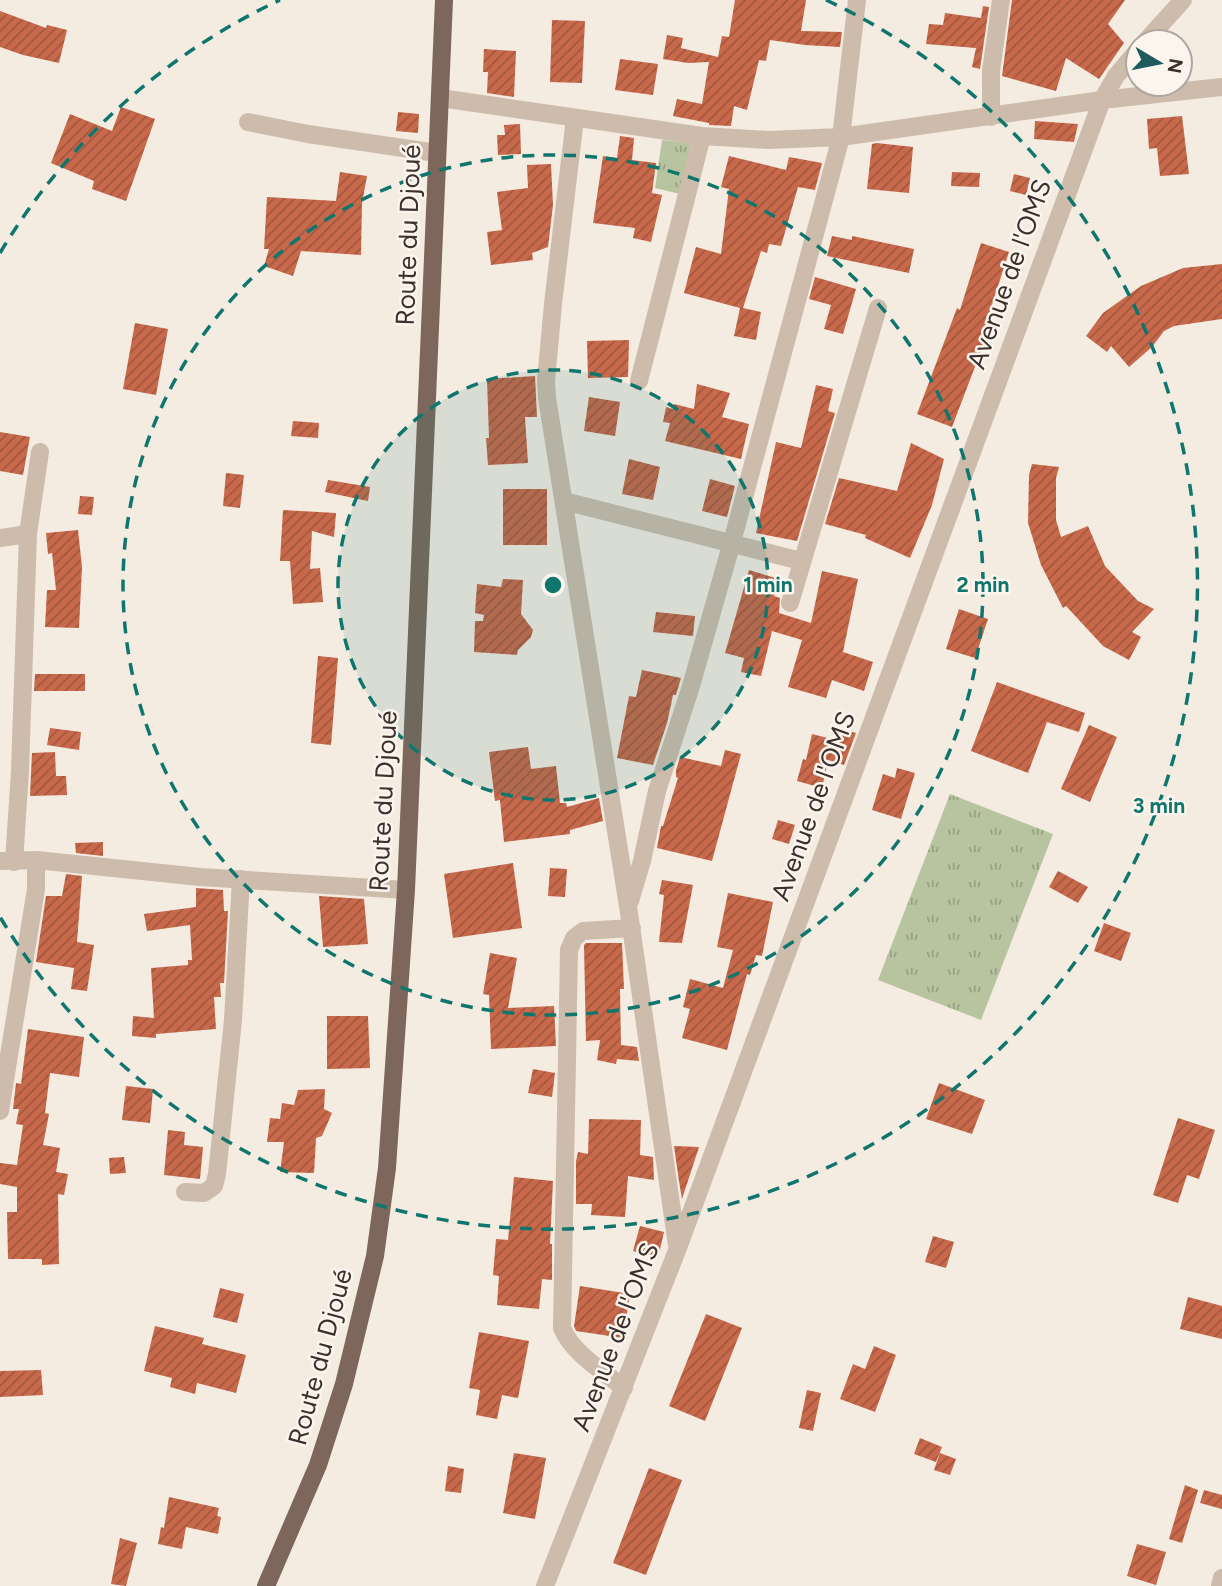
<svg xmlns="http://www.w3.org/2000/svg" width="1222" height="1586" font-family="Figtree,sans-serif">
  <defs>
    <pattern id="grass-tufts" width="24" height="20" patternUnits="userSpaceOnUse" patternTransform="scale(1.75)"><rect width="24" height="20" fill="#b8c4a0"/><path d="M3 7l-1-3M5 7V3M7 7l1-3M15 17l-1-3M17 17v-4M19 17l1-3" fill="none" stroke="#97a083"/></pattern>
    <pattern id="building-hatch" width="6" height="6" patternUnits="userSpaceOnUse" patternTransform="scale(1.75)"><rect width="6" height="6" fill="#c8694b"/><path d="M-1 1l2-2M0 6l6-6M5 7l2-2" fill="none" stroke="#a4573f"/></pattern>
  </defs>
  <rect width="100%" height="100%" fill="#f4ebe1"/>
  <path fill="url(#grass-tufts)" d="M662 140 691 143 680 194 655 188Z
    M950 794 1053 834 981 1020 878 980Z"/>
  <path fill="url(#building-hatch)" d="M735 0H806L801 31 842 32 840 47 805 45 770 40 766 61 759 60 747 110 734 106 731 126 709 125V123L673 116 677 99 702 104 709 62 688 63 663 59 667 35 683 38 681 48 718 57 722 36 729 37Z
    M1012 0H1125L1108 24 1124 43 1099 79 1066 58 1056 91 1002 76Z
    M983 6 989 7 980 69 972 67 976 48 926 44 929 24 943 25 945 13 981 18Z
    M0 11 46 28 47 25 67 30 59 63 23 55 0 47Z
    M552 20 585 21 582 83 550 82Z
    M484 49 516 51 514 97 487 93 488 72H483Z
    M620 59 658 64 653 95 615 90Z
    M121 107 155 119 126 201 92 189 94 181 51 163 70 114 112 131Z
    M398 112 419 114 418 133 396 131Z
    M1182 116 1189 174 1160 176 1157 148 1149 149 1147 119Z
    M1035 121 1078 124 1074 142 1034 139Z
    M520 124 521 154 498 155 497 135H505L504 125Z
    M620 136 634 138 632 160 656 163 652 193 662 195 651 242 633 238 635 228 593 223 603 156 617 158Z
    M877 143 913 147 909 193 867 189 872 144Z
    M729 156 786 170 789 157 822 163 815 190 798 187 781 246 769 244 767 253 761 251 743 308 761 312 756 340 734 336 740 308 684 293 696 247 721 254 729 189 721 187Z
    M551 164 553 205 548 247 532 253 533 260 491 265 487 232 502 230 497 192 528 188 527 165Z
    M340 172 367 176 362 203 361 255 301 251 293 276 264 266 269 249H264L267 197 336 201Z
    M952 172 980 173 979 187 951 186Z
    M1014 174 1030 178 1026 195 1010 191Z
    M832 236 852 240V236L914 249 909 273 827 256Z
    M981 243 1009 252 987 320 992 322 952 427 917 414 957 308 960 310Z
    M1222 264V319L1174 326 1164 331 1152 347 1129 367 1111 346 1107 352 1086 336 1103 313 1141 286 1183 268Z
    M815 277 856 289 843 334 824 329 831 305 809 299Z
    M135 323 168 329 156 395 123 389Z
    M629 340 628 377 588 378 587 341Z
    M535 376 537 417H525L528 463 488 465 486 438H489L487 379Z
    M697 384 730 393 722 417 749 424 741 459 665 441 670 423 663 422 666 407 673 409 674 404 694 409Z
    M816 385 833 389 828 411 835 413 797 541 756 533 776 442 801 448Z
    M589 397 620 402 615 436 584 431Z
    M293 421 319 423 318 438 291 436Z
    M0 432 30 437 23 475 0 471Z
    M911 443 944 459 932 505 910 558 865 538 866 535 825 524 839 478 897 491Z
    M629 459 660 467 653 500 622 494Z
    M1032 464 1059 467 1056 478V520L1061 537 1088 526 1105 566 1138 601 1154 609 1132 632 1141 637 1129 660 1103 646 1066 606 1063 608 1041 565 1028 523 1029 475Z
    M226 473 244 475 240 508 223 506Z
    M710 479 735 486 727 517 702 511Z
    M328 480 370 487 368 501 325 492Z
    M503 489H547V545H503Z
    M80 496 94 497 92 515 78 514Z
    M283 510 336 513 334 537 312 531 310 569 320 568 323 602 293 604 290 561H280Z
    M78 530 82 567 79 628 45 627 47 590H56L52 553 48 554 46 533Z
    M749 570 779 579 774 596 780 598 779 613 811 623 822 571 858 579 843 652 873 662 864 691 832 680 826 698 788 687 802 640 772 631 761 676 741 672 744 658 725 653Z
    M503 579 523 580 521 614 533 630 531 637 518 650 517 655 474 652 475 621H483L484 615 475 613 477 584 501 587Z
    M959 609 988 619 975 658 946 649Z
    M656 612 695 616 693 636 653 632Z
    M318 656 338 658 331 745 311 743Z
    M642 670 681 678 676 695H673L667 723 653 765 617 758 629 696 636 697Z
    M35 674H85V691H34Z
    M997 682 1085 713 1079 732 1047 722 1028 773 971 751Z
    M1089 725 1117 737 1090 802 1061 789Z
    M50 728 81 732 79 750 47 745Z
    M838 728 856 733 844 765 828 760 822 788 797 781 803 759 806 760 812 734 835 740Z
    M528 747 531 769 556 766 560 803H566L567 807 599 798 603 821 570 830V834L504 842 500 800 495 801 489 752Z
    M725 750 741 754 712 861 657 848 661 826H663L678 778 676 777V770L680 757 721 766Z
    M55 752 56 776H66L67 795 30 796 32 753Z
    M897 768 915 773 901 819 872 810 883 774 895 778Z
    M778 820 795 825 789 844 772 839Z
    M103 842V856L76 853 75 843Z
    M513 863 522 928 453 938 444 874Z
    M550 868 567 869 565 897 548 896Z
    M1058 871 1088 887 1078 903 1049 887Z
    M66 874 82 876 77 942 94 945 87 991 71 989 74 968 36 962 46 896H62Z
    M662 880 693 885 682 943 659 942 664 895 659 894Z
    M196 888 223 890 224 911H228L224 983H220L221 997H214L216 1029 156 1034V1038L132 1036 133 1016 154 1018 151 968 188 965V960H192L190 925 147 931 144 914 196 907Z
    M728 893 773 902 762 956 756 955 750 975 747 974 727 1050 682 1038 690 1009 683 1007 690 979 723 988 733 950 717 947Z
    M319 896 364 899 368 944 323 947Z
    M1104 923 1131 933 1121 961 1094 951Z
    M586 943H622L624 989H620L621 1045 637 1047 639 1061 617 1059 616 1064 597 1060 600 1040 586 1041 584 945Z
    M490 953 517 958 508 1008 554 1006 556 1046 491 1049 489 995 483 994Z
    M327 1016H368L370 1068 327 1069Z
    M28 1029 84 1037 79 1077 50 1073 45 1113 49 1114 43 1145 60 1148 56 1172 68 1174 64 1195 58 1194 59 1264 42 1265V1259H8L7 1212H17V1187L0 1184V1163L17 1165 23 1125 16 1124 19 1109H13L16 1083 21 1084Z
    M533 1069 555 1073 552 1097 528 1093Z
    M939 1083 985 1100 972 1134 926 1119Z
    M126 1086 153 1089 150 1123 122 1120Z
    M325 1089 324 1109 332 1113 322 1136 316 1138 314 1173 280 1172 284 1142H267L270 1118 280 1119 282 1103 294 1105 298 1090Z
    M1178 1118 1215 1130 1199 1179 1187 1175 1178 1203 1153 1195Z
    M589 1119 641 1120 640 1155 653 1157 654 1180 628 1176 625 1217 591 1215 592 1204H576V1161L578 1152 588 1154Z
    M168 1130 185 1132 184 1145 203 1147 200 1179 164 1175Z
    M674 1146 699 1147 682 1199 679 1181Z
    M124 1157 126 1173 110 1174 109 1158Z
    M514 1177 553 1181 550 1244H552V1280L542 1279 539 1309 497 1305 499 1276 493 1275 496 1239 508 1240Z
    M640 1226 664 1232 658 1258 633 1251Z
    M933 1236 954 1242 946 1268 925 1262Z
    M580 1286 630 1294 623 1338 576 1331 574 1326Z
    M220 1288 244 1294 237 1323 213 1317Z
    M1188 1297 1222 1306V1339L1180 1329Z
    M706 1314 742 1328 705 1421 669 1406Z
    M155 1326 204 1338 202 1344 246 1355 236 1393 197 1383 195 1394 170 1387 172 1378 144 1371Z
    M479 1332 529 1341 518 1398 502 1395 497 1419 476 1415 480 1390 469 1388Z
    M874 1346 896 1355 875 1412 840 1399 853 1364 865 1369Z
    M41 1370 43 1395 0 1397V1371Z
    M807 1390 821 1393 813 1431 799 1428Z
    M920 1438 942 1447 936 1462 914 1454Z
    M514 1453 546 1458 535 1519 503 1513Z
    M940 1453 956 1459 950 1475 934 1470Z
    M448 1466 464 1469 461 1493 445 1491Z
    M649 1468 682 1480 646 1575 613 1563Z
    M1185 1485 1198 1490 1182 1543 1169 1539Z
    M1204 1490 1222 1495V1509L1200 1503Z
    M169 1497 219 1508 217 1516 221 1517 218 1534 186 1527 182 1549 158 1544 161 1527 164 1528Z
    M120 1538 137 1543 126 1586 111 1584Z
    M1137 1544 1166 1552 1156 1585 1127 1576Z"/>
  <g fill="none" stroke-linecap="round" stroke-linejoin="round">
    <path stroke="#cdbbac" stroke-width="18" d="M1145 42 1183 0
      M440 98 702 136 768 140 841 137 1102 100 1222 87
      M991 117V71L1001 0
      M575 118 553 304 546 381 547 398 628 906 677 1245
      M248 122 308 134 437 153
      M639 381 702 136
      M564 501 801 561
      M0 538 28 534
      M790 603 878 308
      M0 861 36 860 200 877 406 890
      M14 862 20 771 28 534 40 452
      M630 901 642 861 657 791 691 686 732 542 841 137 857 0
      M0 1111 36 889V860
      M185 1192 204 1193 214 1186 217 1174 233 1020 241 879
      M624 1388C603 1371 573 1354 562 1328L569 950 574 938 583 931 632 928
      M545 1586 678 1248 1102 100 1116 76 1138 50
      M1220 1586 1222 1578"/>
    <path stroke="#7d675c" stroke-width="18" d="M266 1586 318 1465 344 1384 375 1256 387 1168 406 890 444 0"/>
  </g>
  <circle cx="553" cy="585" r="215" fill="#0f766e" fill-opacity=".12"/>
  <g fill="none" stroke="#0f766e" stroke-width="3.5" stroke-dasharray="12 9">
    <circle cx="553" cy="585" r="215"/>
    <circle cx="553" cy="585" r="430"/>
    <path d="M0 253A645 645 0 0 1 280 0M826 0A645 645 0 1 1 0 917"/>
  </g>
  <g text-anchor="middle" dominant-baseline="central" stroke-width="5" stroke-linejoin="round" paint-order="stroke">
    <g font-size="26" fill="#3b302b" stroke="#fbf5ee">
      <text transform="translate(408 235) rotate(-88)">Route du Djoué</text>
      <text transform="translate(1009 274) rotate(-70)">Avenue de l'OMS</text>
      <text transform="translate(383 801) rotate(-87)">Route du Djoué</text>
      <text transform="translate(813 806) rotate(-70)">Avenue de l'OMS</text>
      <text transform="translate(615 1337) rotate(-69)">Avenue de l'OMS</text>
      <text transform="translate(320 1357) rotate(-75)">Route du Djoué</text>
    </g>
  </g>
  <circle cx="553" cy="585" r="10" fill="#0f766e" stroke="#fbf5ee" stroke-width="3.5"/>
  <g font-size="21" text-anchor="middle" font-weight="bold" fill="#0f766e" stroke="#fbf5ee" stroke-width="5" stroke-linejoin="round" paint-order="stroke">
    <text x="768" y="592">1 min</text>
    <text x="983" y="592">2 min</text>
    <text x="1159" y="813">3 min</text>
  </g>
  <g transform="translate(1159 63) rotate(100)"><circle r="33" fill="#fbf5ee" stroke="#aea6a0" stroke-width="2"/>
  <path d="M0-5L12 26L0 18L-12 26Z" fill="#1f5a5e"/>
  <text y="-10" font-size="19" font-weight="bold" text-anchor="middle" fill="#3b302b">N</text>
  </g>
</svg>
